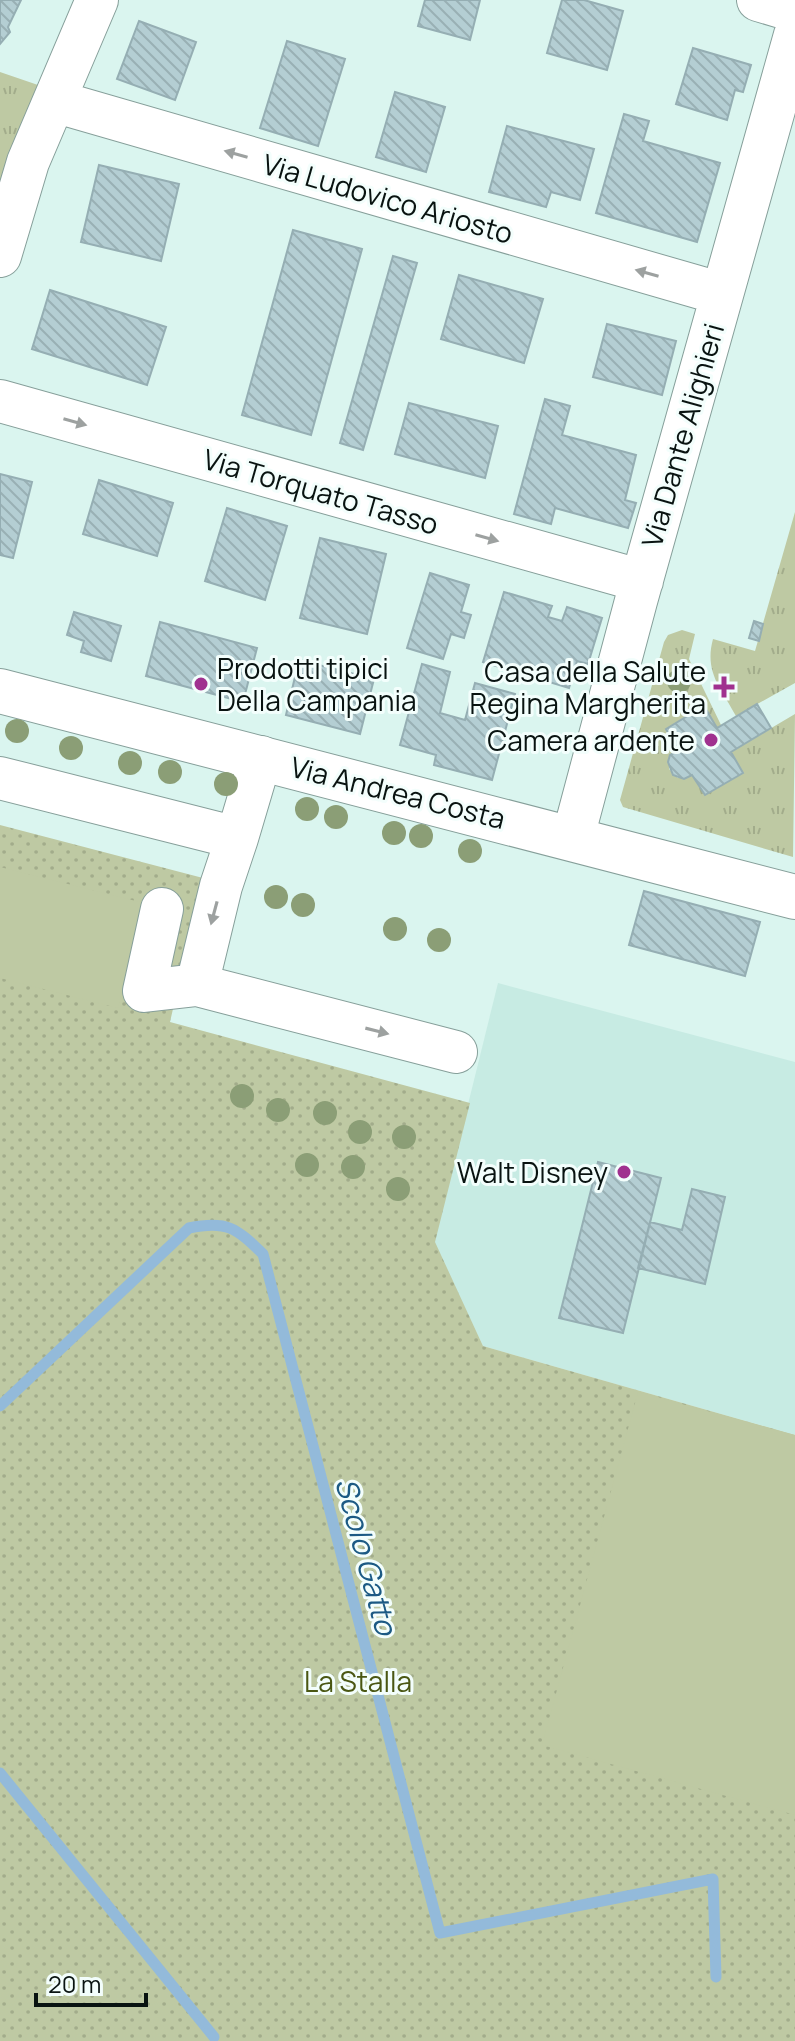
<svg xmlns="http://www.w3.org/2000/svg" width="795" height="2041" font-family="Manrope,sans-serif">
  <defs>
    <pattern id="grass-tufts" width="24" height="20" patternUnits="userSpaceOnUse" patternTransform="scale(2)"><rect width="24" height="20" fill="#bec9a3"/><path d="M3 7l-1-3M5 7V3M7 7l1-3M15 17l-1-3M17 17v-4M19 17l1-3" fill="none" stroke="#a2ac8b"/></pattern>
    <pattern id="park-dots" width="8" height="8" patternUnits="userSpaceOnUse" patternTransform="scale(2)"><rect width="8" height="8" fill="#bec9a3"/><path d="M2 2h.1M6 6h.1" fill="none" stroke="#a2ac8b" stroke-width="1.8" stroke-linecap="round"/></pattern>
    <pattern id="building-back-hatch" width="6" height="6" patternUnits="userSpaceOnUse" patternTransform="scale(2)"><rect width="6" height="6" fill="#b4ced3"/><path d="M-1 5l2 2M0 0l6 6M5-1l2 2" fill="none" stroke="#99b0b4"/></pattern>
  </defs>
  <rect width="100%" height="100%" fill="#daf5ef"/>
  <path fill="#c7ebe3" d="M498 983 795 1062V1435L483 1346 434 1242Z"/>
  <path fill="url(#grass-tufts)" d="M0 72 38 85 0 196Z
    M795 512V683L736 716C721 688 704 672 713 639L755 651Z
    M682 630 695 634 689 659 721 725 717 728 704 706 666 729 678 751 670 755 669 769 678 778 692 775 705 795 743 773 731 752 795 714 793 857 623 807 620 800 664 642 668 635Z"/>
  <path fill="url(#park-dots)" d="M0 825 203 878 170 1022 470 1103 435 1242 483 1346 795 1435V2041H0Z"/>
  <path fill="#bec9a3" d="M0 867 144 903 118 1008 0 978Z
    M638 1392 795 1435V1815L542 1745Z"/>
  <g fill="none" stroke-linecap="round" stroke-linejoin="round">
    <path stroke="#93bada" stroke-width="11" d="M0 1406 189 1228C227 1220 236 1228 263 1254L440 1933 713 1879 716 1977
      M0 1773 214 2037"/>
  </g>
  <path fill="url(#building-back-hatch)" stroke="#95aeb3" stroke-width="2" d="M0 0H21L8 27 10 32 0 44Z
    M425 0H480L470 40 418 26Z
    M562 0H584L623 11 607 70 547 53Z
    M139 21 196 42 175 100 117 79Z
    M287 41 345 59 318 146 260 128Z
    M693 48 751 65 743 92 735 90 727 120 676 104Z
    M395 92 445 107 426 172 376 157Z
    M624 114 649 121 643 141 720 163 697 242 596 213Z
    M507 126 594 149 580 200 551 192 546 207 489 192Z
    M99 165 179 184 161 261 81 242Z
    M293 230 362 249 311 435 242 415Z
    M393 256 417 263 363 450 340 443Z
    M459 275 543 299 524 363 441 339Z
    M50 290 166 327 147 385 32 349Z
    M607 324 676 341 662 395 593 377Z
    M545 399 570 406 562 435 636 455 625 500 636 503 628 528 555 508 551 524 514 514Z
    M409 403 498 426 485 478 395 454Z
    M0 474 32 482 13 558 0 555Z
    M99 480 173 503 157 556 83 534Z
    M227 508 287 526 265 600 205 581Z
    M320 538 386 554 367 634 300 618Z
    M430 573 469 585 461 612 471 615 464 638 451 634 443 659 407 648Z
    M504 592 552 606 548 617 562 621 567 607 602 618 588 664 577 661 569 688 483 662Z
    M74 612 121 626 111 661 81 652 84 641 67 635Z
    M754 621 763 624 759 641 749 638Z
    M160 622 257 648 243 702 146 676Z
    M299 660 374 679 360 734 286 715Z
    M422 664 450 672 440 713 465 720 475 683 515 694 492 780 434 765 436 755 400 745Z
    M757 704 771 728 731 752 743 773 705 795 692 775 684 779 673 775 668 762 670 755 678 751 666 729 704 706 717 728Z
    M644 891 760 922 745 976 629 945Z
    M598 1162 661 1178 623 1333 559 1318Z
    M692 1189 725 1197 705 1284 638 1268 650 1222 682 1230Z"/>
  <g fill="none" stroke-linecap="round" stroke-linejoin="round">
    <defs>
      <path id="minor" d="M758 0 795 11
        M54 101 722 294
        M0 256 28 162 97 0
        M0 401 642 581
        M0 778 237 838 261 757
        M573 837 636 601 795 35
        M237 838 221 886 197 985 456 1052
        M162 909 144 991 197 985"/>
      <path id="major" d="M0 691 795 897"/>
    </defs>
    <use href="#minor" stroke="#869f9a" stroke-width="44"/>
    <use href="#major" stroke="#869f9a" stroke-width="46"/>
    <use href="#minor" stroke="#fff" stroke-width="42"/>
    <use href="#major" stroke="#fff" stroke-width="44"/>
  </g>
  <g fill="#8b9e76">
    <circle cx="679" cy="681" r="12"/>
    <circle cx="17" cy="731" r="12"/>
    <circle cx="71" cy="748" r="12"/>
    <circle cx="130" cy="763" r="12"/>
    <circle cx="170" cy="772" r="12"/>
    <circle cx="226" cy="784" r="12"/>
    <circle cx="307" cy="809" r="12"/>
    <circle cx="336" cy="817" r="12"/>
    <circle cx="394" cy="833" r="12"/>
    <circle cx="421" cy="836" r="12"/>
    <circle cx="470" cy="851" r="12"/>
    <circle cx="276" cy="897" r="12"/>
    <circle cx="303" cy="905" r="12"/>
    <circle cx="395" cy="929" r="12"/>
    <circle cx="439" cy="940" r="12"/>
    <circle cx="242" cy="1096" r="12"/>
    <circle cx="278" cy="1110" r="12"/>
    <circle cx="325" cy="1113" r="12"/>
    <circle cx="360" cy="1132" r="12"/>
    <circle cx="404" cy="1137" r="12"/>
    <circle cx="307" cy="1165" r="12"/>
    <circle cx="353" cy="1167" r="12"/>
    <circle cx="398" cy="1189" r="12"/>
  </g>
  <defs><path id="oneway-solid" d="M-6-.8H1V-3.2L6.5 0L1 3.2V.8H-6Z" transform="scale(2)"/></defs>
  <g fill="#9da1a0">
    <use href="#oneway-solid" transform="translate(236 154) rotate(-164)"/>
    <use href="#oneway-solid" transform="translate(647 273) rotate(-164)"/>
    <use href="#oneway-solid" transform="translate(75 422) rotate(16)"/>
    <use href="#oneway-solid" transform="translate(487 538) rotate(16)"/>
    <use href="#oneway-solid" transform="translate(214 913) rotate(105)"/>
    <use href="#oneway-solid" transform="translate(377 1031) rotate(14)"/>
  </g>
  <g fill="#a0318f" stroke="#f3fefc" stroke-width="3">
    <circle cx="201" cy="684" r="8"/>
    <path d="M720 675h8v8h8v8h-8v8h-8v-8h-8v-8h8z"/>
    <circle cx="711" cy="740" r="8"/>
    <circle cx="624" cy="1172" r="8"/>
  </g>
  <g text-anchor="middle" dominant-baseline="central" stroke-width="6" stroke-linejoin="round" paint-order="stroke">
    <g font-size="28" fill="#091311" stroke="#f3fefc">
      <text transform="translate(388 198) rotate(16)">Via Ludovico Ariosto</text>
      <text transform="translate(682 435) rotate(-74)">Via Dante Alighieri</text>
      <text transform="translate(321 491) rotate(16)">Via Torquato Tasso</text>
      <text transform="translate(398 792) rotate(14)">Via Andrea Costa</text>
    </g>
    <g font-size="28" fill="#091311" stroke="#f3fefc" text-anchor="end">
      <text x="217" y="668" text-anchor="start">Prodotti tipici<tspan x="217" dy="32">Della Campania</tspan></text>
      <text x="706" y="671">Casa della Salute<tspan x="706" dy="32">Regina Margherita</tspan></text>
      <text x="695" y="740">Camera ardente</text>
      <text x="608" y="1172">Walt Disney</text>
    </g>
    <g font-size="28" fill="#4a5713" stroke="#f3fefc">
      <text x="358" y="1681">La Stalla</text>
    </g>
    <g font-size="30" font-style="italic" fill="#1c5a84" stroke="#f3fefc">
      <text transform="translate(367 1556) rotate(75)">Scolo Gatto</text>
    </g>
  </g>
  <path d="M36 1993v12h110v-12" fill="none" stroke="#091311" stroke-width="4"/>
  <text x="48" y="1993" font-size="24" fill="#091311" stroke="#f3fefc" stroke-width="6" paint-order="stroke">20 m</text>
</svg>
